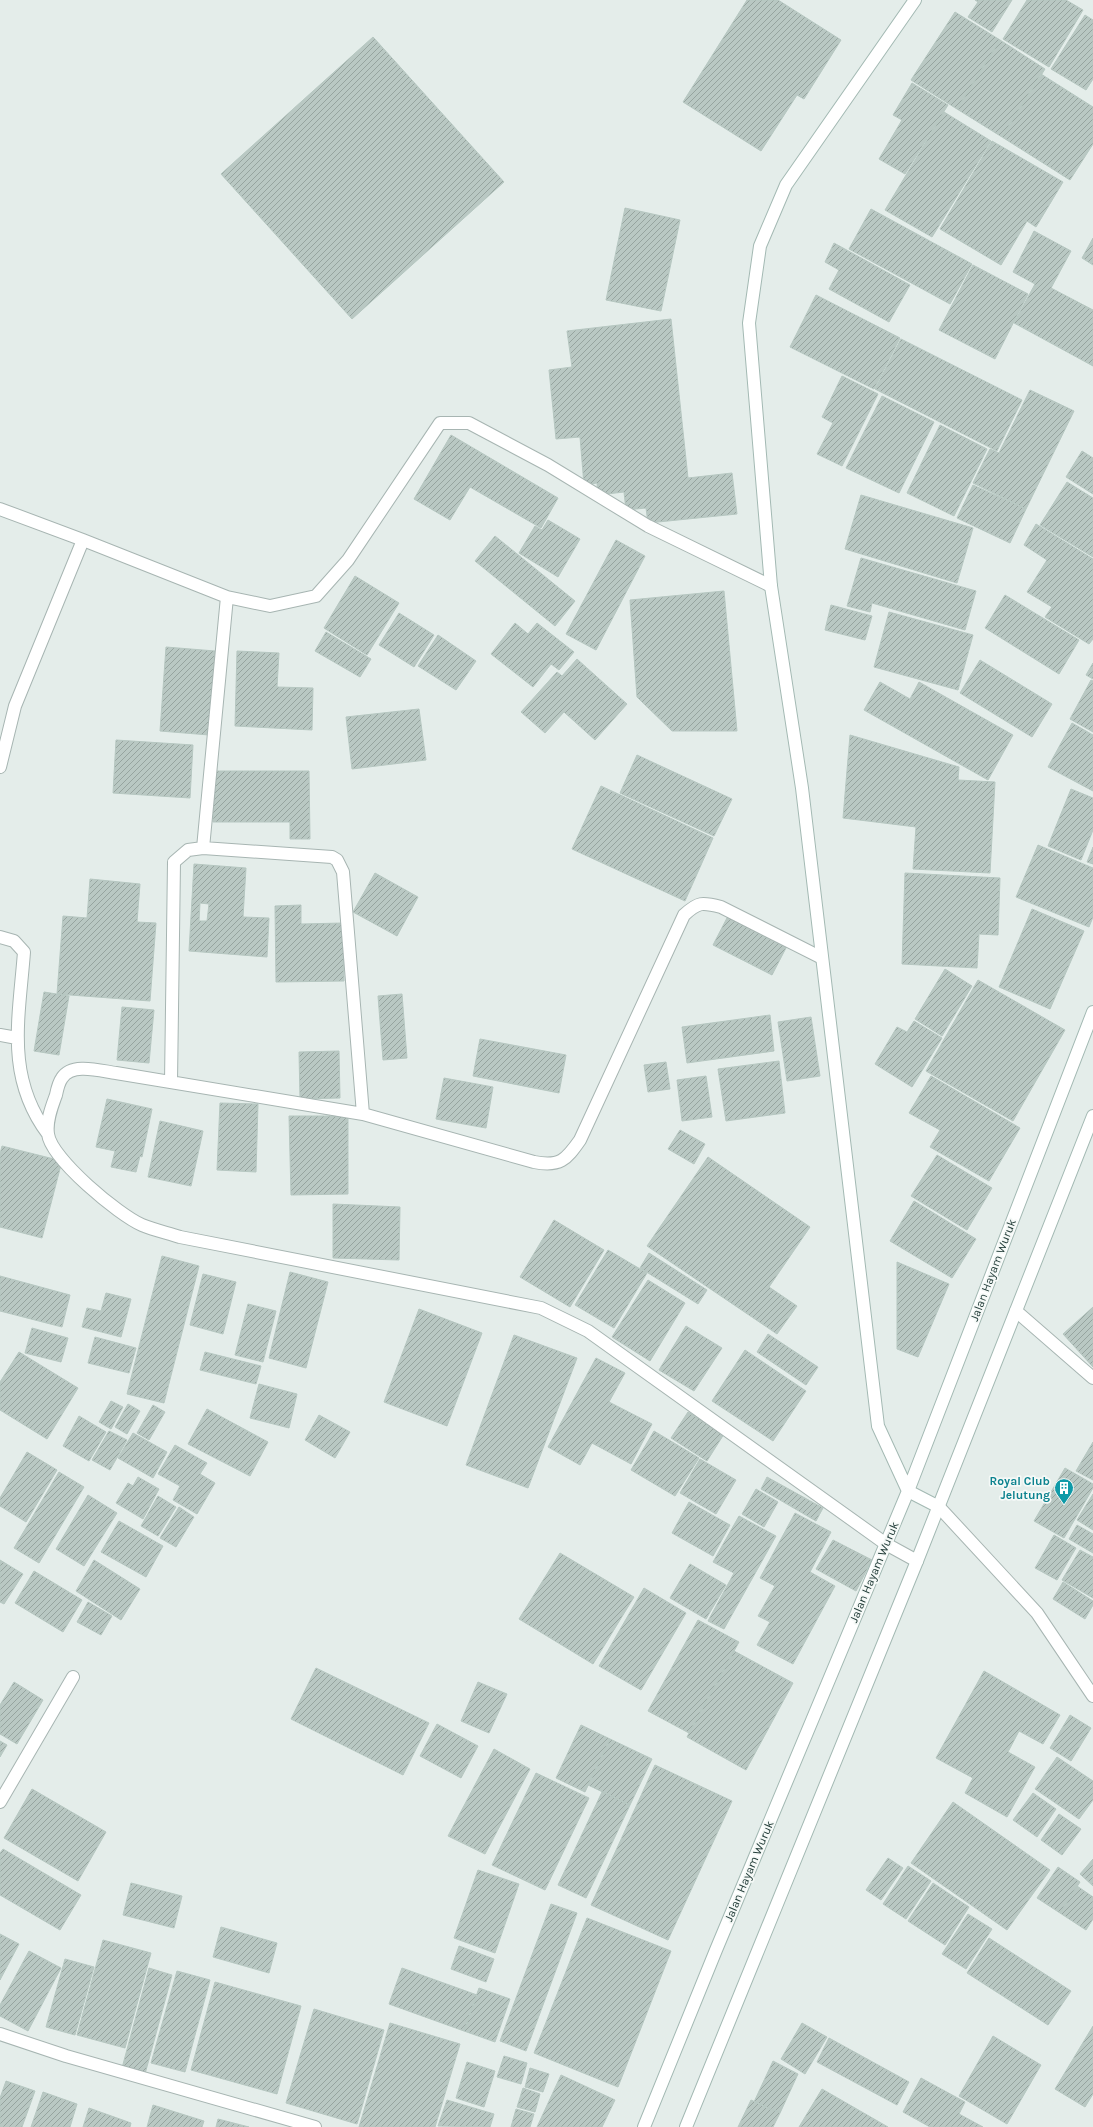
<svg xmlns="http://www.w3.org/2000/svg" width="1093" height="2127" font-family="Karla,sans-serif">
  <defs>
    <pattern id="building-hatch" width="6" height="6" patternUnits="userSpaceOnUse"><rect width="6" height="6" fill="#b9c8c3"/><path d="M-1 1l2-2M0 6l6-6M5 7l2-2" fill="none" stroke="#96a49f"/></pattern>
  </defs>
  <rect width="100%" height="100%" fill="#e4edea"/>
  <path fill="url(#building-hatch)" stroke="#b6c7c1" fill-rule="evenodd" d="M747 0H778L841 40 804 99 797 95 761 151 683 102Z
    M975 0H1012L992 32 968 17 978 2Z
    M1027 0H1066L1083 10 1049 67 1003 39Z
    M955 12 1000 40 957 109 911 80Z
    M1085 15 1093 20V79L1086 90 1051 69Z
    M373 37 504 182 352 319 221 174Z
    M1000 40 1045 69 1002 137 957 109Z
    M1041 74 1093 107V144L1070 180 1002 137Z
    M912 83 948 105 905 174 879 159 902 120 893 115Z
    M944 112 991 141 932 237 885 210Z
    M992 141 1063 182 1036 227 1027 221 1001 265 940 229Z
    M625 208 680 220 661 311 606 300Z
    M871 209 972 264 950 304 849 249Z
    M1034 231 1071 251 1051 288 1093 310V366L1014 323 1035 284 1013 272Z
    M1093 238V265L1082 258Z
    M834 243 910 285 889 322 829 289 839 270 825 262Z
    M973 265 1028 294 995 359 939 330Z
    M816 295 900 338 874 389 790 347Z
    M671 319 688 478 732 473 737 514 648 523 646 508 626 510 624 492 598 495 597 483 584 485 580 437 556 439 549 370 572 367 567 331Z
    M901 339 1022 400 997 451 875 389Z
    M842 376 878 394 842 466 817 454 833 423 822 417Z
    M1030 390 1074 411 1026 509 973 483 990 449 999 453Z
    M882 396 934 422 899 493 846 468Z
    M940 425 987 449 954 516 907 493Z
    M451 435 558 498 541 528 470 487 450 520 414 499Z
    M1082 451 1093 458V494L1066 477Z
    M1067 482 1093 498V557L1040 525Z
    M973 485 1026 509 1010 543 957 518Z
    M861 495 973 528 957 583 845 549Z
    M548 520 580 539 558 577 519 553 535 526 542 530Z
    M1036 524 1093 559V639L1089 644 1045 617 1052 607 1027 592 1047 560 1024 545Z
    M495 536 575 601 555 626 475 561Z
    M616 540 645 556 596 650 566 634Z
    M861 558 976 591 965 630 872 603 870 612 847 606Z
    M355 576 399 603 367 655 324 628Z
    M724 591 737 731H672L637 697 630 600Z
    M1005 595 1079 640 1059 674 985 628Z
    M831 605 872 616 865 640 825 630Z
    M889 612 973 635 958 690 874 667Z
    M399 613 434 635 414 667 379 645Z
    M515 623 528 634 537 623 574 652 559 670 551 664 533 687 491 654Z
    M326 632 371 659 360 677 315 651Z
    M438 635 476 661 456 690 418 666Z
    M166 647 215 651 209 735 160 731Z
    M237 651 279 653 277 687 313 688 312 730 235 726Z
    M577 659 627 704 595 740 564 712 545 733 521 712 557 672 562 676Z
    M980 660 1052 704 1032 737 960 693Z
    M1093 663V679L1086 675Z
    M1091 680 1093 681V732L1070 719Z
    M880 682 910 699 919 682 1013 735 988 780 864 710Z
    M419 709 426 760 352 769 346 717Z
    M1072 723 1093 735V791L1048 767Z
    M850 735 959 767 958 780 995 782 990 873 913 869 916 827 843 818Z
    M116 740 193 745 190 798 113 793Z
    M637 755 732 799 714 836 620 793Z
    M212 771H309L310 839H290V822H213Z
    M601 786 713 838 685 901 572 849Z
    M1071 789 1093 798V830L1081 860 1048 846Z
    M1038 845 1093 868V917L1089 927 1016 897Z
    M1093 847V864L1087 862Z
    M194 864 246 868 243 917 269 918 267 957 189 951ZM200 903 209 904 207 921H199Z
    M375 873 418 897 397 936 353 912Z
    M905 873 1000 878 998 935 979 934 977 968 902 964Z
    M90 879 140 884 137 922 156 923 150 1001 57 994 63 916 87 918Z
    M301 905V924L343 923 344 981 276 982 275 906Z
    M1032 909 1084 931 1050 1009 999 987Z
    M728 916 787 946 772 975 713 945Z
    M945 969 972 986 942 1036 915 1019Z
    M978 980 1065 1030 1013 1121 926 1071Z
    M44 992 69 996 59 1055 34 1051Z
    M402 994 407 1058 383 1060 378 996Z
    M122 1007 154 1010 149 1063 117 1060Z
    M770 1015 774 1051 687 1063 682 1027Z
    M811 1017 820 1076 787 1081 778 1022Z
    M914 1021 942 1038 912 1087 875 1064 897 1027 907 1032Z
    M480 1039 566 1055 559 1093 473 1076Z
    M339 1051 340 1098 300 1099 299 1052Z
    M779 1061 785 1113 726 1121 718 1069Z
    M666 1062 670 1089 648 1092 644 1065Z
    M706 1076 712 1117 682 1121 677 1080Z
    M931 1076 1020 1128 989 1181 930 1147 940 1130 909 1113Z
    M444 1078 493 1087 486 1128 436 1119Z
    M107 1099 152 1109 142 1157 140 1156 136 1172 111 1167 115 1151 96 1147Z
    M220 1103 258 1104 256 1172 217 1170Z
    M289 1116H348V1194L291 1195Z
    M160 1121 203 1131 191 1186 148 1177Z
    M680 1130 705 1144 694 1164 668 1149Z
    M2 1146 62 1161 42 1238 0 1227V1154Z
    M937 1155 992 1188 967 1230 911 1196Z
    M708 1157 810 1227 769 1287 797 1306 777 1334 647 1246Z
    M914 1201 976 1239 952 1278 890 1241Z
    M333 1204 400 1207 399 1260 333 1258Z
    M554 1220 604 1250 570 1307 520 1277Z
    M608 1250 647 1273 614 1328 575 1305Z
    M649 1253 707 1290 698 1304 640 1268Z
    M162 1256 199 1266 164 1403 127 1394Z
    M897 1262 949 1284 918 1357 897 1349Z
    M290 1272 328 1282 306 1368 269 1358Z
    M203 1274 236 1282 223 1334 190 1325Z
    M0 1276 70 1295 62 1327 0 1311Z
    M648 1280 685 1303 650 1361 612 1337Z
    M106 1293 131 1299 121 1337 82 1327 87 1308 101 1311Z
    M248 1304 276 1311 263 1362 235 1355Z
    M1093 1307V1367L1063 1334Z
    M419 1309 482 1333 447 1426 384 1402Z
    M686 1326 722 1348 694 1391 659 1370Z
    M32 1328 68 1338 61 1362 25 1353Z
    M768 1334 818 1367 806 1385 757 1352Z
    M514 1335 577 1358 528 1488 466 1465Z
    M95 1337 136 1348 129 1373 88 1363Z
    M745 1350 806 1391 773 1441 712 1401Z
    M19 1352 78 1388 47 1439 0 1410V1382Z
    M205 1352 261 1366 256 1384 200 1370Z
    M596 1358 625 1373 609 1402 652 1424 631 1464 592 1443 580 1465 548 1447Z
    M259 1384 297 1394 289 1428 250 1418Z
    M111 1401 123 1407 111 1429 99 1422Z
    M128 1404 140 1411 127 1434 115 1427Z
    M153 1405 165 1412 149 1440 137 1433Z
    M207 1409 268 1442 250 1476 188 1444Z
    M688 1412 724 1434 707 1461 671 1438Z
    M319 1415 350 1432 335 1458 305 1440Z
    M79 1416 106 1432 89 1461 63 1446Z
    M109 1431 127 1440 110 1470 92 1460Z
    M654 1431 699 1458 675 1496 631 1470Z
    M133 1433 167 1452 153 1478 118 1458Z
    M1093 1442V1480L1076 1471Z
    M175 1445 207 1463 200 1474 215 1483 197 1514 173 1500 180 1486 158 1474Z
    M27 1452 57 1470 26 1522 0 1506V1498Z
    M700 1459 736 1480 716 1514 680 1493Z
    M1065 1468 1093 1484V1488L1064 1538 1034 1521Z
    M59 1472 84 1487 39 1563 14 1548Z
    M138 1477 159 1489 143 1519 116 1503 128 1483 133 1486Z
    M767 1477 823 1508 816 1521 761 1489Z
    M756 1489 778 1502 764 1527 742 1514Z
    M1093 1494V1530L1077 1520Z
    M88 1495 117 1513 84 1566 56 1549Z
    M158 1496 176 1507 158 1536 141 1526Z
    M689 1502 730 1525 713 1556 672 1533Z
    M179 1507 194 1517 176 1547 160 1538Z
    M795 1513 831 1532 810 1572 835 1586 793 1664 757 1645 770 1622 758 1616 775 1586 760 1578Z
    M739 1516 776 1536 724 1629 708 1621 734 1573 713 1562Z
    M119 1521 163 1546 146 1577 101 1552Z
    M1077 1525 1093 1534V1553L1069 1539Z
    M1054 1535 1076 1548 1057 1580 1035 1568Z
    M833 1540 872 1560 856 1591 816 1569Z
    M1080 1550 1093 1557V1598L1062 1580Z
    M560 1553 634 1597 593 1664 519 1619Z
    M0 1560 23 1574 4 1604 0 1602Z
    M94 1560 140 1589 121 1620 76 1591Z
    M690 1564 726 1585 706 1619 670 1598Z
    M34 1571 82 1600 63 1632 15 1603Z
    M1063 1582 1093 1601V1605L1085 1619 1053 1599Z
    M644 1588 686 1613 641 1690 599 1666Z
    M88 1602 112 1616 101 1635 77 1622Z
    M698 1620 739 1642 689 1733 648 1711Z
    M734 1651 793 1683 746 1770 687 1737Z
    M316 1668 429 1723 403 1775 291 1719Z
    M984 1671 1060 1715 1043 1744 1019 1731 1008 1752 1035 1767 1007 1817 965 1793 973 1778 936 1758Z
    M14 1682 43 1700 17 1744 0 1734V1705Z
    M478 1682 507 1694 489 1733 461 1721Z
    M1070 1715 1091 1728 1071 1761 1050 1748Z
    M437 1724 478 1746 461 1778 420 1756Z
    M581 1725 610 1739 585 1792 556 1778Z
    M610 1739 652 1759 630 1805 588 1785Z
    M0 1741 7 1745 0 1757Z
    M494 1749 530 1769 485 1854 448 1836Z
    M1057 1757 1093 1781V1800L1079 1819 1035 1789Z
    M655 1765 732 1801 668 1940 591 1905Z
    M536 1773 589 1798 545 1890 492 1865Z
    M32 1789 106 1832 78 1881 4 1838Z
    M602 1792 630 1805 586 1898 558 1885Z
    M1033 1793 1056 1809 1037 1837 1013 1820Z
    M953 1802 1050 1870 1007 1930 911 1863Z
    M1059 1814 1081 1829 1062 1855 1041 1840Z
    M3 1849 81 1895 60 1930 0 1895V1853Z
    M888 1858 903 1868 881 1900 866 1890Z
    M1093 1859V1886L1080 1874Z
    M908 1866 931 1881 906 1919 883 1904Z
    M1058 1867 1080 1882 1060 1913 1037 1898Z
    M478 1870 519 1884 495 1953 454 1938Z
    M131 1883 182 1896 174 1928 123 1915Z
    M933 1883 969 1907 945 1945 908 1921Z
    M1077 1886 1093 1897V1919L1086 1930 1060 1913Z
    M551 1904 577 1913 526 2051 500 2041Z
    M968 1914 992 1929 966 1969 942 1954Z
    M587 1918 671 1951 618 2087 534 2053Z
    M221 1927 277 1943 269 1973 213 1957Z
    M0 1934 19 1944 0 1980Z
    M989 1938 1071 1991 1048 2025 967 1973Z
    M103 1940 151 1953 125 2048 77 2035Z
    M459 1946 494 1959 486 1982 451 1969Z
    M29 1951 61 1968 28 2031 0 2016V2005Z
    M65 1959 94 1967 75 2035 46 2027Z
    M149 1968 172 1975 145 2074 122 2068Z
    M402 1968 477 1995 464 2031 389 2004Z
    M177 1971 210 1980 185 2072 151 2063Z
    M215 1982 301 2006 277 2094 191 2070Z
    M479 1988 510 1999 495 2042 464 2031Z
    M314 2009 384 2030 357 2124 286 2103Z
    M390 2023 460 2044 435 2127H359Z
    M802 2023 827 2037 805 2074 781 2059Z
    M1093 2026V2094L1085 2107 1055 2089Z
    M993 2036 1041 2065 1007 2124 959 2096Z
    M829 2038 909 2082 897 2105 817 2062Z
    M504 2056 527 2063 521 2084 497 2077Z
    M773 2061 798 2074 780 2113 754 2102Z
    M467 2062 495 2071 484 2107 456 2098Z
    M530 2068 549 2074 543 2092 525 2087Z
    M561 2075 615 2100 602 2127H537Z
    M921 2078 965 2102 959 2114 983 2127H930L903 2112Z
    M6 2081 35 2091 22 2127H0V2098Z
    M523 2088 540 2094 535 2112 517 2107Z
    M822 2089 888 2127H799Z
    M43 2092 77 2104 70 2127H31Z
    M447 2100 494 2114 490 2127 438 2126Z
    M751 2100 780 2113 773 2127H738Z
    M153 2105 204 2121 202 2127H147Z
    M89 2108 131 2123 130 2127H83Z
    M516 2109 534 2114 530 2127H511Z
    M218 2119 249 2127H216Z"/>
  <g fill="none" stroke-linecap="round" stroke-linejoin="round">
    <defs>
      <path id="street" d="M0 509 83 540 227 597 270 606 316 596 348 560 440 423H469L548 465 648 526 771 586
        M0 767 15 706 83 540
        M203 848 332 857 337 860 343 872 363 1114
        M0 937 14 941 24 952C19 1018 5 1077 48 1134
        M822 958 721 907C702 902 698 902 684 915L580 1140C566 1160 560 1167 534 1162L363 1114 116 1073C101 1071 72 1062 62 1078 59 1082 57 1090 56 1095 52 1106 46 1121 48 1134 51 1159 119 1215 142 1225 154 1230 168 1233 180 1237L541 1308 588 1331 886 1544 917 1561
        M0 1035 17 1038
        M171 1082 174 862 188 850 203 848 227 597
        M1016 1311 1093 1378
        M939 1507 1037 1613 1093 1696
        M0 1802 73 1677
        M0 2034 66 2056 315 2127"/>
      <path id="secondary" d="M915 0 786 185 760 246 749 323 771 586 802 788 878 1426 908 1491 939 1507
        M644 2127 716 1950 908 1491 1093 1012
        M686 2127 917 1561 1093 1116"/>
    </defs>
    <use href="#street" stroke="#a7b5b2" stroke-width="14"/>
    <use href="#secondary" stroke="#a3b9b3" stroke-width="14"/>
    <use href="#street" stroke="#fff" stroke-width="12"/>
    <use href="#secondary" stroke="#fff" stroke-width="12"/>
  </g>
  <defs>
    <symbol id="building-pin" viewBox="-11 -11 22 30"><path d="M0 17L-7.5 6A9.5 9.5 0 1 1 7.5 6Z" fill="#0f9aa8" stroke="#f5f9f7"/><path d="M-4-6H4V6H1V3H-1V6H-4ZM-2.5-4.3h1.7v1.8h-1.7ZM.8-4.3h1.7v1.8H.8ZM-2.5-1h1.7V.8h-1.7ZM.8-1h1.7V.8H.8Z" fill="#fff"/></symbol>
  </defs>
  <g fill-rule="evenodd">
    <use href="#building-pin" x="1053" y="1477" width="22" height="30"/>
  </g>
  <g text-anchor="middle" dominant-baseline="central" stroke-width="3.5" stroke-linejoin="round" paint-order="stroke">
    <g font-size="12" fill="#243e3a" stroke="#f5f9f7">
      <text transform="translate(993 1270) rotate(-69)">Jalan Hayam Wuruk</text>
      <text transform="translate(874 1572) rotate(-67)">Jalan Hayam Wuruk</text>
      <text transform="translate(749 1871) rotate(-67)">Jalan Hayam Wuruk</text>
    </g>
    <g font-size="12" font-weight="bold" fill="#0d838f" stroke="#f5f9f7" text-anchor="end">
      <text x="1050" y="1481">Royal Club<tspan x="1050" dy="14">Jelutung</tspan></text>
    </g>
  </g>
</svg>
